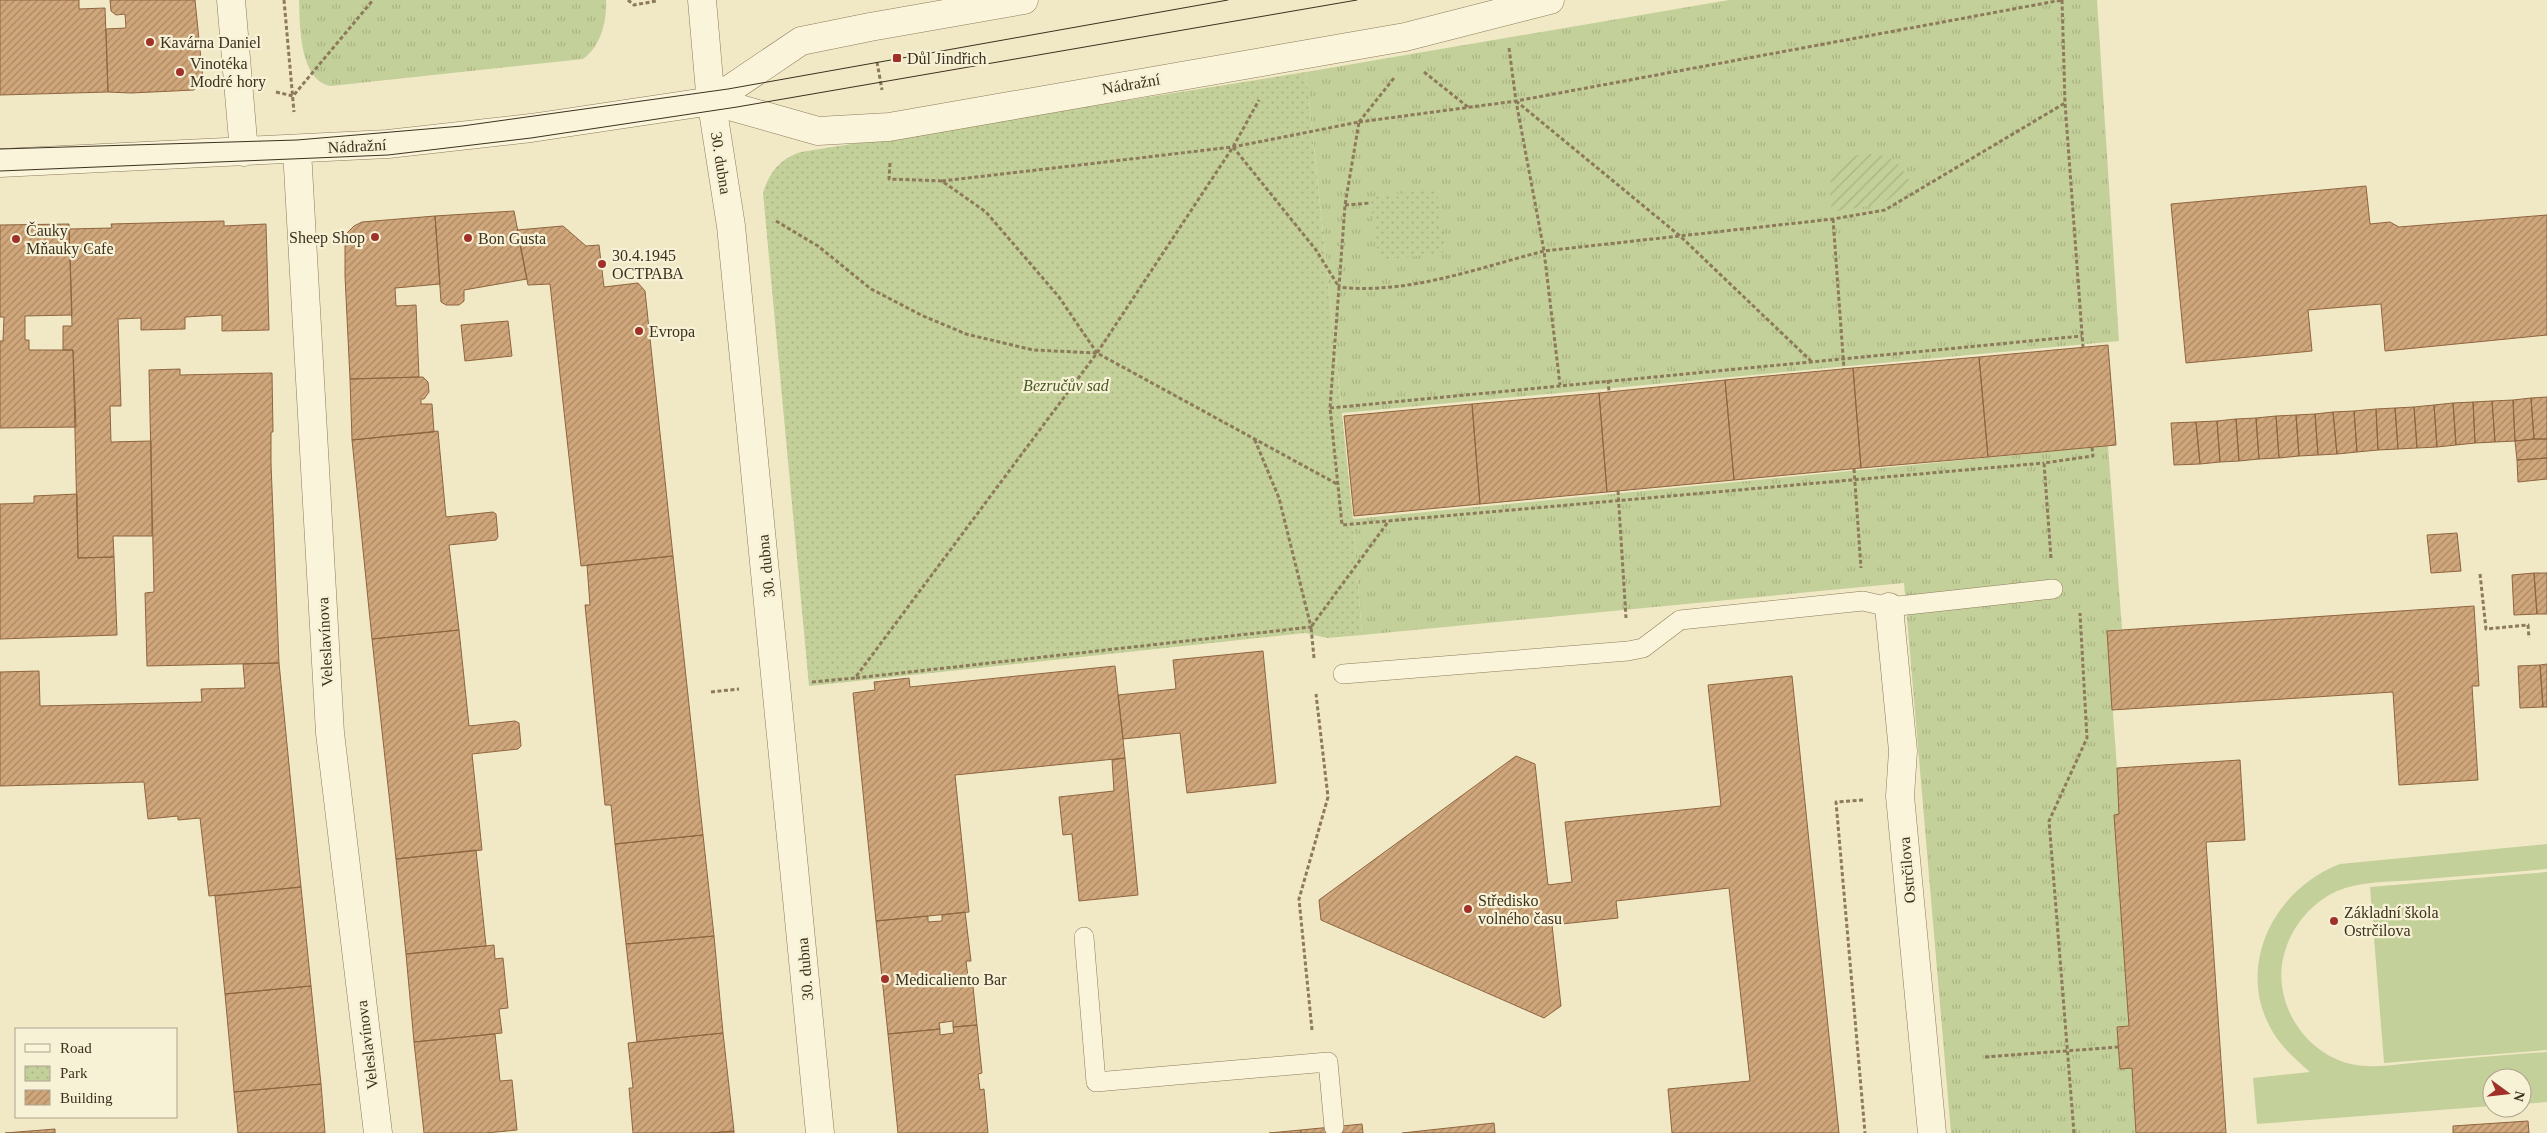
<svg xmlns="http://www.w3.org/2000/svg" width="2547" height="1133" font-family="Georgia,serif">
  <defs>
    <pattern id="grass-tufts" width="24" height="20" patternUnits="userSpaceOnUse" patternTransform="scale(1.25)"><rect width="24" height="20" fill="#c4d099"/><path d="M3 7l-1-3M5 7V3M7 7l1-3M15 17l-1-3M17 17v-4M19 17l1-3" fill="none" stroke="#a9b383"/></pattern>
    <pattern id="park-dots" width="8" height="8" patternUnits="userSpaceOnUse" patternTransform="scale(1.25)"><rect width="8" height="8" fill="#c4d099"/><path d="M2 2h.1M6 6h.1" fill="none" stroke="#a9b383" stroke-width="1.8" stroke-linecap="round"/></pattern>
    <pattern id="garden-furrows" width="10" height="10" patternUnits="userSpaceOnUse" patternTransform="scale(1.25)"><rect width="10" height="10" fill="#c4d099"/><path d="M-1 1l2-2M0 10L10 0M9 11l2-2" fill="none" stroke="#a9b383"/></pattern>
    <pattern id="building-hatch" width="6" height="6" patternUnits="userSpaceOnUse" patternTransform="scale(1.25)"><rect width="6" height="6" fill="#d0a67b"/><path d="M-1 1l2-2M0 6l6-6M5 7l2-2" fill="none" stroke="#aa8864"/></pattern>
  </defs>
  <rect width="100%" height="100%" fill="#f1e8c6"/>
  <path fill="url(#grass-tufts)" d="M299 0H606C607 21 601 46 583 59L331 86C299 81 300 24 299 0Z
    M1729 0H2097L2119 341 1342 413 1306 72Z
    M2108 446 2122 629 2107 631 2117 768 2129 1026 2117 1027 2120 1068H2132L2136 1133H1951L1904 583 1362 635 1353 519Z"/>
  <path fill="url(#park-dots)" d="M1306 72 1353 519 1362 635 1327 638 1305 633 809 686 763 193C770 171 780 159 801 152Z
    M1436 188 1446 252 1379 261 1370 198Z"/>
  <path fill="url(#garden-furrows)" d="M1863 154C1892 154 1897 159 1911 183L1882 204 1832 212C1828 182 1827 160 1863 154Z"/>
  <path fill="#c4d099" d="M2547 844V869C2503 873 2459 876 2415 880 2389 882 2361 881 2337 891 2307 905 2287 933 2282 964 2276 1008 2307 1054 2351 1064 2374 1069 2399 1064 2422 1062 2464 1059 2505 1055 2547 1052V1102L2522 1104V1078H2492V1106L2257 1124 2253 1078 2310 1072C2294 1058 2280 1046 2270 1027 2236 963 2276 888 2340 864Z
    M2547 872V1050L2384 1063 2370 887Z"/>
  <path fill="url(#building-hatch)" stroke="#8e653f" d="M0 0H79V9L105 8 108 92 0 95Z
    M110 0H195L203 79 194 90 131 93 108 92 106 29 126 28 125 14 116 15 111 11Z
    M2366 186 2370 224 2390 222 2399 227 2547 215V335L2385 351 2381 304 2308 310 2312 351 2186 363 2171 204Z
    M514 211 527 279 464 290V301L459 305H446L441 302 435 216Z
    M435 216 440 284 395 288 396 306 416 305 419 377 350 379 345 276V241L347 233 354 226 362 222Z
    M224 221V226L266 224 269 330 222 331V315L185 317V329L141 330V318L118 319 121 406H110L111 442 151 441 152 536H113L114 557 78 558 73 350H63V326H72L69 229 112 228 111 224Z
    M69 224 72 315 25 316V340H29V350H73L76 427 0 428V341H3L4 317H0V225Z
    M563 226 586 246 599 245 604 287 638 283 645 291 673 556 581 566 550 284 528 285 517 230Z
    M508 321 512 356 465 361 461 325Z
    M2108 345 2116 445 1988 457 1979 357Z
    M1979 357 1988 457 1861 468 1853 368Z
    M1853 368 1861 468 1734 480 1725 380Z
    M180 369V375L272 373 273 432H271V464L279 663 147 666 145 593 154 592 149 370Z
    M423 377 428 382 429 392 424 399H421V404H432L434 432 352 440 350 379Z
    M1725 380 1734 480 1607 492 1599 393Z
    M1599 393 1607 492 1480 504 1472 404Z
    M2547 397V439H2534L2531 398Z
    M2531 398 2534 439 2515 441 2513 400Z
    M2513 400 2515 441 2495 442 2492 401Z
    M2492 401 2495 442 2475 443 2473 402Z
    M2473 402 2475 443 2456 445 2453 403Z
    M2453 403 2456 445 2437 447 2434 405Z
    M1472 404 1480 504 1354 516 1344 416Z
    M2434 405 2437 447 2417 448 2414 407Z
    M2414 407 2417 448 2398 449 2395 408Z
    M2395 408 2398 449 2378 450 2376 409Z
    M2376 409 2378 450 2357 452 2354 411Z
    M2354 411 2357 452 2337 454 2333 412Z
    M2333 412 2337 454 2318 455 2315 414Z
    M2315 414 2318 455 2299 456 2296 415Z
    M2296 415 2299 456 2279 458 2276 416Z
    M2276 416 2279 458 2259 459 2256 418Z
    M2256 418 2259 459 2239 461 2236 419Z
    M2236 419 2239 461 2220 462 2217 421Z
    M2217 421 2220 462 2200 464 2196 422Z
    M2196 422 2200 464 2174 465 2171 423Z
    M438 431 446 517 493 512 496 514 498 537 496 540 449 545 459 630 372 639 352 440Z
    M2534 439H2547V458L2517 460 2515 441Z
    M2547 458V479L2518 482 2517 460Z
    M77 494 78 558 114 557 117 635 0 639V504L34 503V496Z
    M2457 533 2461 571 2431 573 2427 535Z
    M673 556 703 835 615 844 611 805H605L585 605H590L587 565Z
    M2534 573 2537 614 2514 615 2512 575Z
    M2534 573H2547V614H2537Z
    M2474 606 2479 686H2472L2478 780 2399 785 2393 692 2112 710 2107 631Z
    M459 630 469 726 515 721 519 723 521 746 518 749 472 754 482 850 396 859 372 639Z
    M1263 651 1276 783 1187 793 1180 733 1123 739 1118 695 1176 689 1173 660Z
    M279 663 301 887 209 896 200 818 178 820V816L148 819 144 782 0 786V672L39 671 40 706 202 702 201 689 245 688 243 664Z
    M2547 664V707H2543L2540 665Z
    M2540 665 2543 707 2520 708 2518 666Z
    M1115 666 1125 758 955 775 969 912 876 921 853 693 875 690 874 682 909 678 910 687Z
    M1792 676 1839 1133H1672L1668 1089 1750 1081 1729 888 1616 901 1618 918 1552 925 1561 1006 1544 1018 1321 920 1319 900 1516 756 1535 764 1548 885 1572 882 1565 822 1721 806 1708 685Z
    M1125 758 1138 895 1079 901 1072 834 1063 835 1059 797 1114 791 1112 760Z
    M2240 760 2245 840 2206 842 2226 1133H2136L2132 1068 2120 1069 2117 1027 2129 1026 2114 815 2119 814 2117 768Z
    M703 835 714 936 626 944 615 844Z
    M476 850 486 946 406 954 396 859Z
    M301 887 311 986 225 994 215 896Z
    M965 912 971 961H966L968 977H972L977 1025 953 1027V1021L939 1023 940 1029 888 1034 876 921 928 916V922L942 921V915Z
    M714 936 723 1033 637 1042 626 944Z
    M494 945 495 959 503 958 508 1008 499 1009 502 1033 414 1042 406 954Z
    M311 986 321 1084 234 1092 225 994Z
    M977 1025 982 1073 978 1074 980 1090 984 1089 988 1133H898L888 1034 940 1029V1035L954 1033 953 1027Z
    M723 1033 734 1131 710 1133H633L629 1088H633L628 1043Z
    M495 1034 500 1081 512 1080 517 1130 486 1133H424L414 1042Z
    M321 1084 325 1133H238L234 1092Z
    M2528 1121 2529 1133H2453V1126Z
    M1494 1123 1495 1133H1402Z
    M1362 1124 1363 1133H1301V1130Z
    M55 1129V1133H5Z
    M1301 1130V1133H1269Z
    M734 1131V1133H710Z"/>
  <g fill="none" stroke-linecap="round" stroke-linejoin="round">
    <defs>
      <path id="service" d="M1343 674 1628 651 1643 648 1680 620 1863 601 1889 607 2053 589
        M1084 937 1096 1082 1328 1062 1334 1127"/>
      <path id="minor" d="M231 0 244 152
        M702 0 710 92 731 226 820 1133
        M712 101 801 41 870 27 1024 0
        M297 150 330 733 378 1133
        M0 163 388 144 531 128 712 101 818 131 889 127 1405 37 1550 0
        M1889 607 1903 751 1900 796 1932 1133"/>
    </defs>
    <use href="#service" stroke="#8d7a5b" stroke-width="20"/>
    <use href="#minor" stroke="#8d7a5b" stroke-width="29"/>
    <path stroke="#8d7a5b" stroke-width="3" stroke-dasharray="4 2.5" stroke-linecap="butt" d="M284 0 294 112
      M628 0 634 5 656 1
      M2062 0 2065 103 2083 347
      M1509 48 1516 101 1544 251 1833 219 1885 210 2065 103
      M877 62 882 90
      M1424 72 1468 107
      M276 92 293 96 373 0
      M1516 101 1680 236 1811 361
      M1359 122 1516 101 2062 0
      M1359 122 1394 78
      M1233 147 1316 250 1339 287 1330 408 1342 525 2044 463
      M890 163 889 179 942 181 986 212 1059 297 1097 353
      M942 181 1233 147 1359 122 1345 205 1339 287C1407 295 1478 268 1544 251L1560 385
      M1345 205 1370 203
      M1833 219 1844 369
      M776 221 818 246 871 289 921 315 966 334 1033 350 1097 353 1337 484
      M1608 380 1609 392
      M1330 408 2082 336
      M1854 469 1861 568
      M1618 491 1626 618
      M2051 558 2044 463 2093 456 2092 447
      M2480 574 2486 629 2528 625 2529 638
      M1314 658 1311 627 1388 522
      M856 678 1311 627 1279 498 1254 438
      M812 682 855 678 1097 353 1233 147 1259 100
      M711 692 739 689
      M1863 800 1836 802 1865 1133
      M1312 1030 1299 899 1328 797 1316 694
      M1985 1057 2118 1047
      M2074 1133 2049 821 2087 738 2080 613"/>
    <use href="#service" stroke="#faf4da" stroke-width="19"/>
    <use href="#minor" stroke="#faf4da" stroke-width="28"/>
    <path stroke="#3d301f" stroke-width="1" d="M0 149 297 140 462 126 728 89 1228 0
      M0 171 388 155 531 138 737 107 1357 0"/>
  </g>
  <g fill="#9f3128" stroke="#f7f1d6" stroke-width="2">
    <circle cx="150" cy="42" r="5"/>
    <rect x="892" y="53" width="10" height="10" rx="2.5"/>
    <circle cx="180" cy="72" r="5"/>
    <circle cx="375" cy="237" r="5"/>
    <circle cx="468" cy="238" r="5"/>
    <circle cx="16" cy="239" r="5"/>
    <circle cx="602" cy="264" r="5"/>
    <circle cx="639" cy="331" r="5"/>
    <circle cx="1468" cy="909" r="5"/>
    <circle cx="2334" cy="921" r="5"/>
    <circle cx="885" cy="979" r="5"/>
  </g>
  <g text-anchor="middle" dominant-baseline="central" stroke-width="4.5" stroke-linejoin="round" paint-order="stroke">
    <g font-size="16" fill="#3d301f" stroke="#f7f1d6" text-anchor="start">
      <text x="160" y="42">Kavárna Daniel</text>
      <text x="907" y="58">Důl Jindřich</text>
      <text x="190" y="63">Vinotéka<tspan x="190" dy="18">Modré hory</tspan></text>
      <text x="26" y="230">Čauky<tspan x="26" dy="18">Mňauky Cafe</tspan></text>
      <text x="365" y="237" text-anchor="end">Sheep Shop</text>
      <text x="478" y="238">Bon Gusta</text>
      <text x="612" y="255">30.4.1945<tspan x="612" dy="18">ОСТРАВА</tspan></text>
      <text x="649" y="331">Evropa</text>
      <text x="1478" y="900">Středisko<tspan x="1478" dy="18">volného času</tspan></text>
      <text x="2344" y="912">Základní škola<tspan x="2344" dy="18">Ostrčilova</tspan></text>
      <text x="895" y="979">Medicaliento Bar</text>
    </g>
    <g font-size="16" fill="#3d301f" stroke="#f7f1d6">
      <text transform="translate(1131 84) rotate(-10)">Nádražní</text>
      <text transform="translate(357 146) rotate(-3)">Nádražní</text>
      <text transform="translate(721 163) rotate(81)">30. dubna</text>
      <text transform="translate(766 566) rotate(-96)">30. dubna</text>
      <text transform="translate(325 642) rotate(-93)">Veleslavínova</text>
      <text transform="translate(1907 870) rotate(-95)">Ostrčilova</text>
      <text transform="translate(805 969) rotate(-95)">30. dubna</text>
      <text transform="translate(367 1045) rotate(-97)">Veleslavínova</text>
    </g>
    <g font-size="16" font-style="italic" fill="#485a25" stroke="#f7f1d6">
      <text x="1066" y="385">Bezručův sad</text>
    </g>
  </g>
  <rect x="15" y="1028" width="162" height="90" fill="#f7f1d6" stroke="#ada48d"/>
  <rect x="25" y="1044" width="25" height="8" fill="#faf4da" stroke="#ada48d"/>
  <text x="60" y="1053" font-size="15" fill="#3d301f">Road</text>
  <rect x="25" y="1066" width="25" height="15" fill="url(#park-dots)" stroke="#ada48d"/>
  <text x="60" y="1078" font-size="15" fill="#3d301f">Park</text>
  <rect x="25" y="1090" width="25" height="15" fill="url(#building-hatch)" stroke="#ada48d"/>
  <text x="60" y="1103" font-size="15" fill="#3d301f">Building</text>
  <g transform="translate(2507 1093) rotate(105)"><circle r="24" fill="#f7f1d6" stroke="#ada48d"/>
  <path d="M0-4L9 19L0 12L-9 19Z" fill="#9f3128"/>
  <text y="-8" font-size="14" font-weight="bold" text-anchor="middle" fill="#3d301f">N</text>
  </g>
</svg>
